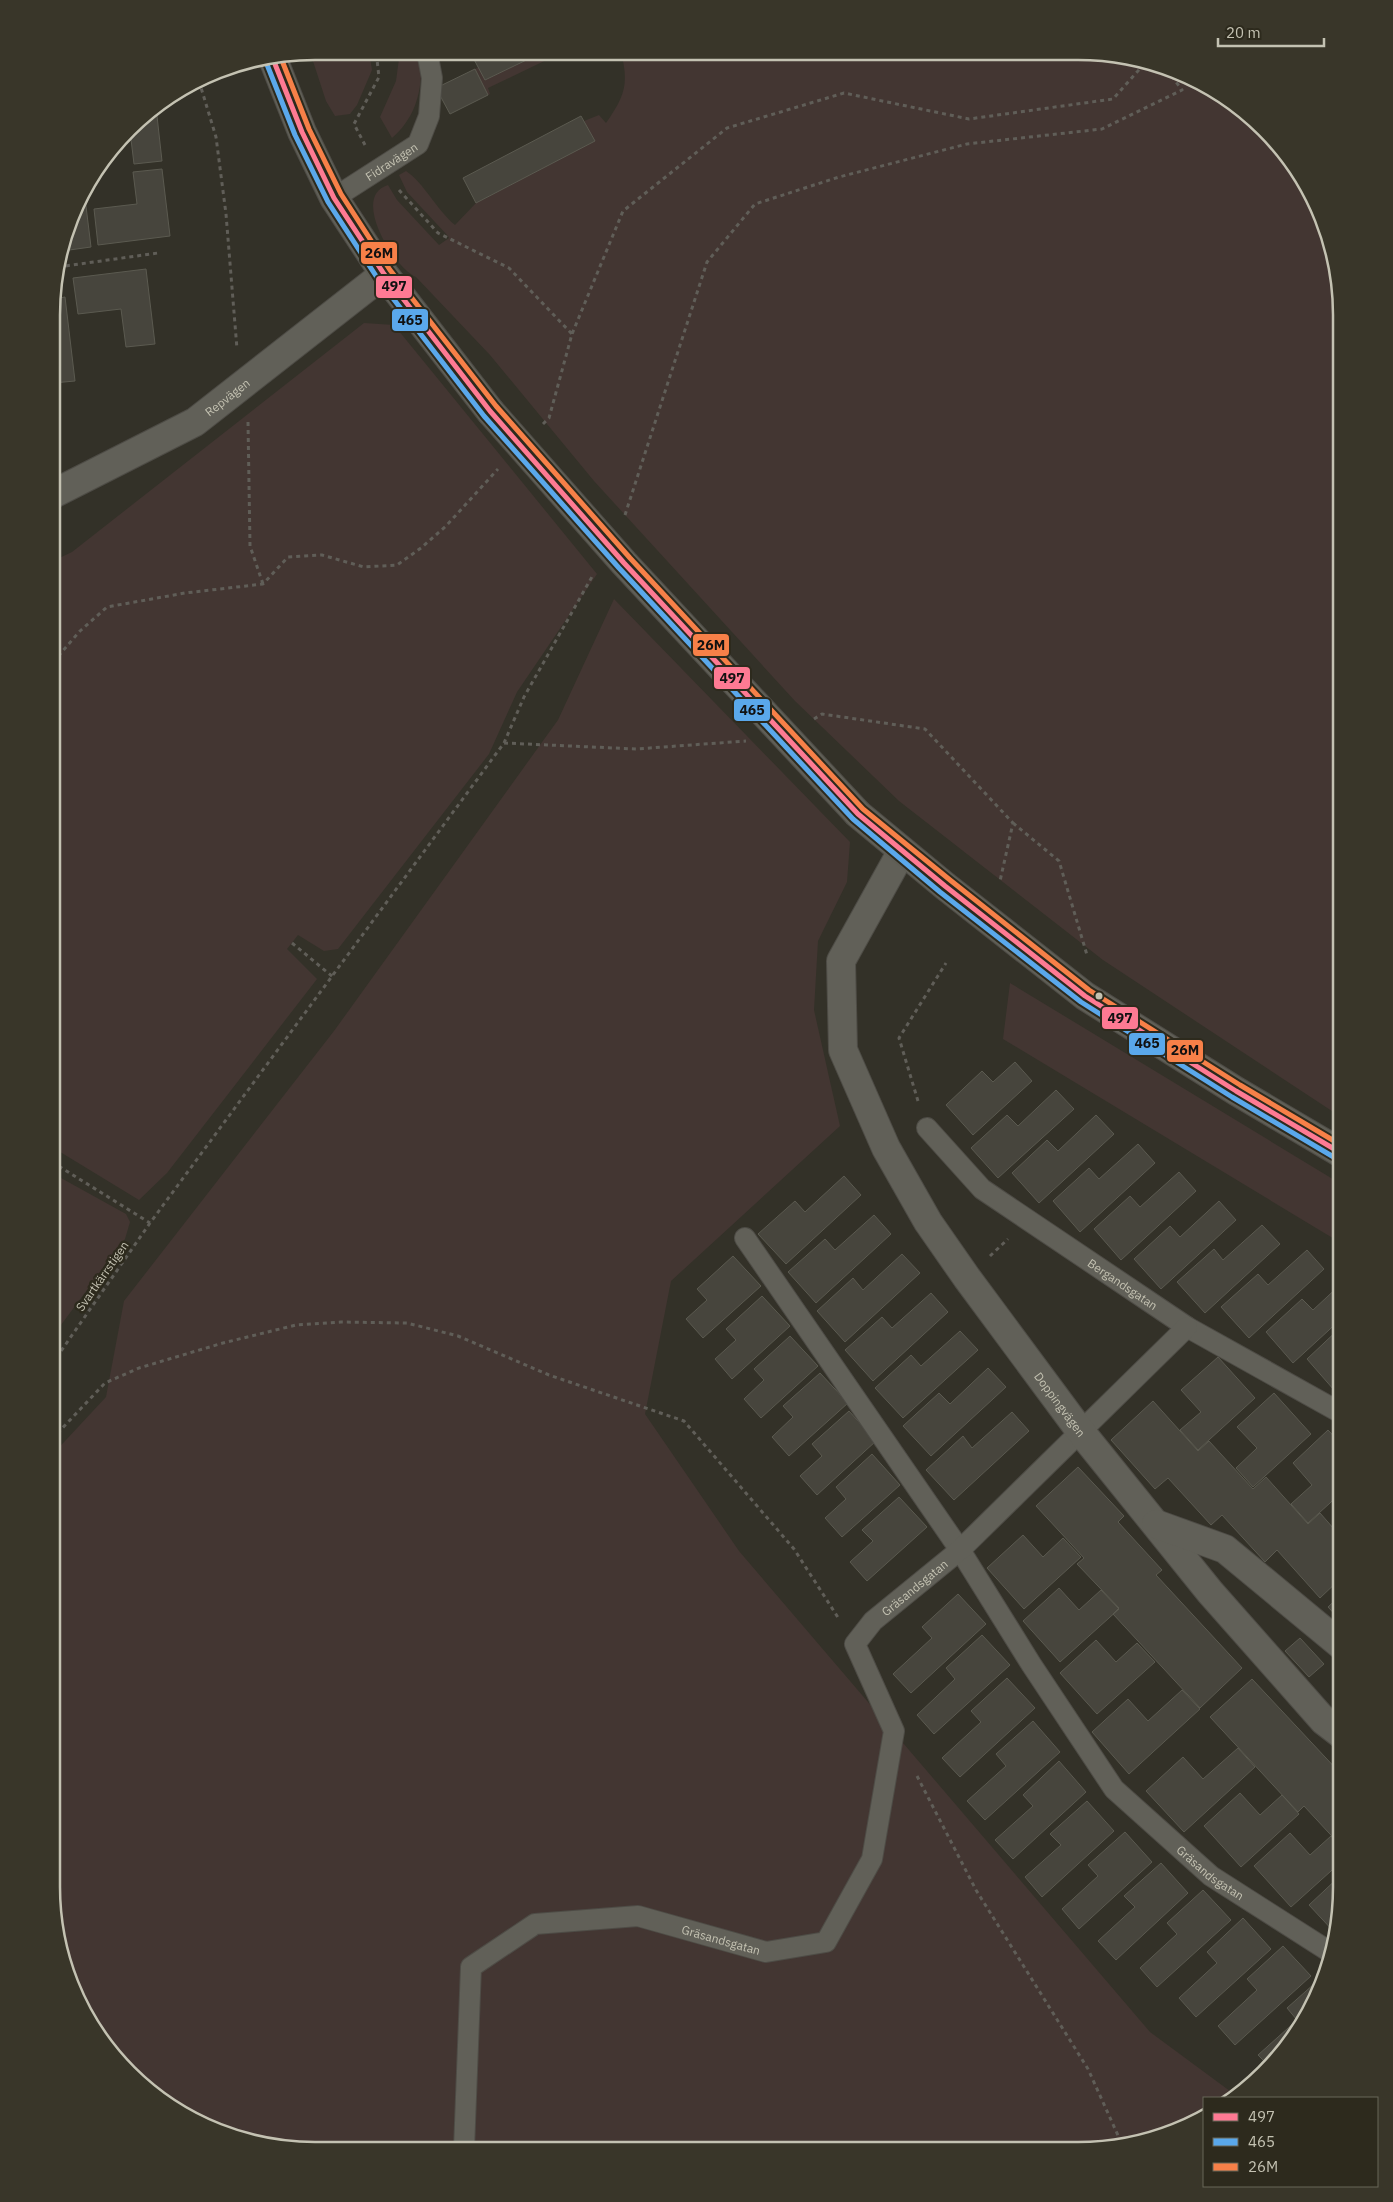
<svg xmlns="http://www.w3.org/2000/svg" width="1393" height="2202" font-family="'IBM Plex Sans',sans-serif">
  <rect width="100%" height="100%" fill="#333128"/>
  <path fill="#433632" d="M315 51H369L372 70 357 105 350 114 335 116 326 101 310 52Z
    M400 51 420 52C424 84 418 116 392 138L380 117 396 81Z
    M543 52H563L488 88 490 94 488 95 475 69 479 67 485 80Z
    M621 52 1113 54 1179 71 1238 106 1287 154 1322 214 1342 315 1341 1117 1103 960 899 801 795 701 594 481 490 355 416 277C394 268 350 196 388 185L397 200 439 245 449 238 448 236 407 192 399 175 406 171C424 183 436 209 455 225L476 203 594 141 584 121 599 115 606 123C625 96 629 84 621 52Z
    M364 323 394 325 597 574 517 692 489 754 338 949 324 951 298 935 287 949 317 979 167 1173 139 1200 52 1147 53 561 72 552Z
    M614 599 850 842 847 882 818 941 814 1010 840 1126 671 1281 645 1414 739 1551 1150 2032 1238 2097 1204 2098V2116L1179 2131 1079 2151 281 2149 214 2131 155 2096 106 2048 71 1988 51 1887 52 1455 106 1397 124 1301 334 1031 558 720Z
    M1010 983 1341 1184V1243L1003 1039Z
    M52 1173 126 1214 130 1222 125 1239 52 1337Z"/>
  <path fill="#47453d" stroke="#5b5a50" d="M470 52H543L485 80Z
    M475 69 488 95 450 114 436 88Z
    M156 107 162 161 134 164 130 131 141 117Z
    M581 116 595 141 476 203 463 178Z
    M162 169 170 236 98 245 94 209 137 204 133 172Z
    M84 190 91 247 62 251 79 198Z
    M146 269 155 344 126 347 121 309 78 314 73 278Z
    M65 297 75 381 53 383V299Z
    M1015 1062 1032 1081 973 1135 946 1105 982 1071 993 1082Z
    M1056 1090 1074 1109 998 1178 971 1148 1007 1115 1018 1126Z
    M1096 1115 1114 1134 1039 1203 1012 1173 1047 1140 1058 1151Z
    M1138 1144 1155 1163 1080 1232 1053 1201 1089 1168 1099 1179Z
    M1179 1172 1196 1191 1121 1260 1094 1229 1130 1196 1140 1207Z
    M844 1176 861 1195 786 1264 758 1234 795 1201 805 1212Z
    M1219 1201 1236 1220 1161 1289 1134 1259 1170 1226 1180 1237Z
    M874 1215 891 1234 816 1303 788 1272 825 1239 835 1250Z
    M1262 1225 1280 1244 1205 1313 1177 1282 1214 1249 1223 1260Z
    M1307 1250 1324 1269 1249 1338 1221 1307 1258 1274 1268 1285Z
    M902 1254 920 1273 845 1342 817 1311 853 1278 863 1290Z
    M733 1256 761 1286 703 1338 686 1319 707 1300 697 1289Z
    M1341 1284V1319L1293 1363 1266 1332 1302 1299 1313 1310Z
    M931 1293 948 1312 873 1381 845 1350 882 1317 892 1328Z
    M762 1296 790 1326 732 1379 715 1359 736 1340 726 1329Z
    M1341 1327V1383L1334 1390 1307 1359Z
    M960 1331 978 1350 903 1418 875 1388 911 1355 921 1366Z
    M790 1336 818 1366 761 1418 744 1399 764 1380 754 1369Z
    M1218 1357 1255 1398 1198 1450 1180 1430 1201 1412 1181 1390Z
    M988 1368 1006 1387 931 1456 903 1426 939 1393 950 1404Z
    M820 1373 848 1403 789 1456 772 1437 793 1417 783 1406Z
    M1274 1393 1311 1434 1253 1487 1236 1468 1257 1448 1237 1427Z
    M1153 1401 1198 1451 1209 1441 1253 1489 1266 1477 1308 1524 1320 1513 1341 1537V1578L1320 1598 1277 1550 1265 1562 1222 1515 1211 1525 1168 1478 1155 1489 1111 1440Z
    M849 1411 876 1441 817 1495 800 1476 822 1456 812 1444Z
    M1012 1412 1029 1431 954 1500 926 1470 963 1436 972 1448Z
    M1328 1430 1341 1444V1493L1308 1523 1291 1504 1312 1485 1293 1463Z
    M872 1454 900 1485 842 1537 825 1518 846 1499 836 1487Z
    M1078 1467 1124 1516 1118 1522 1162 1570 1156 1575 1242 1668 1200 1708 1113 1614 1119 1608 1077 1564 1084 1558 1036 1506Z
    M899 1497 927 1527 867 1581 850 1562 873 1541 862 1530Z
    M1023 1535 1043 1557 1063 1538 1081 1557 1024 1609 987 1568Z
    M1059 1588 1079 1610 1101 1590 1119 1609 1060 1662 1023 1621Z
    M958 1594 986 1624 911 1693 893 1674 932 1638 922 1627Z
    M1341 1595V1621L1328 1607Z
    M982 1635 1010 1665 934 1734 917 1715 955 1679 946 1668Z
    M1300 1638 1324 1664 1309 1677 1285 1651Z
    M1096 1640 1116 1662 1137 1643 1155 1662 1097 1714 1060 1673Z
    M1007 1678 1035 1708 960 1777 942 1758 981 1722 971 1711Z
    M1252 1679 1340 1773 1341 1771V1846L1304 1806 1298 1812 1210 1717Z
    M1182 1690 1200 1709 1129 1774 1092 1732 1128 1699 1148 1721Z
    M1033 1721 1060 1752 985 1820 967 1801 1006 1766 996 1754Z
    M1238 1748 1255 1767 1184 1832 1146 1791 1183 1757 1203 1779Z
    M1059 1761 1086 1792 1013 1859 995 1840 1033 1806 1023 1795Z
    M1240 1793 1260 1815 1282 1795 1299 1814 1241 1867 1204 1826Z
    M1087 1801 1114 1831 1042 1897 1025 1877 1061 1845 1050 1834Z
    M1125 1832 1152 1862 1079 1929 1062 1909 1098 1876 1088 1865Z
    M1290 1833 1310 1855 1331 1836 1341 1848V1862L1291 1907 1254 1866Z
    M1161 1863 1188 1893 1116 1960 1098 1941 1135 1907 1124 1896Z
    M1341 1875V1905L1335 1933 1309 1905Z
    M1203 1890 1231 1920 1157 1987 1140 1968 1177 1934 1167 1923Z
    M1243 1918 1271 1949 1196 2017 1179 1998 1217 1963 1207 1952Z
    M1283 1946 1311 1976 1235 2045 1218 2026 1257 1990 1247 1979Z
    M1324 1975 1322 1988 1288 2047 1269 2066 1258 2055 1297 2020 1287 2008Z"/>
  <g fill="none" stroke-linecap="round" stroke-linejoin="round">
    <defs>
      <g id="lane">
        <path id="s1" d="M334 198 418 144 429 116 432 78 427 52"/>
        <path id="s2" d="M927 1128 982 1189 1187 1327 1341 1413"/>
        <path id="s3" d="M745 1238 960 1550 1031 1664 1114 1789 1211 1876 1330 1952"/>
        <path id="s4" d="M464 2149 471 1967 535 1924 638 1916 766 1952 826 1942 872 1859 894 1731 855 1644 873 1621 960 1550 1187 1327"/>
      </g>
      <g id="street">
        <path id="s5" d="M53 494 195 422 384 274"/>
        <path id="s6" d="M902 851 841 961 843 1050 886 1148 928 1222 967 1278 1081 1432 1210 1592 1324 1721 1341 1734"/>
        <path d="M1156 1524 1225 1549 1341 1645"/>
      </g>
      <path id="secondary" d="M273 59 302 132 334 198 384 274 490 411
        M858 814 945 886 1085 996 1236 1091 1341 1153"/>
    </defs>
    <use href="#lane" stroke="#4e4c46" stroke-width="22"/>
    <use href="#street" stroke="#4e4c46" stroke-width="30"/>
    <use href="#secondary" stroke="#4e4c46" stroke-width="30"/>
    <path stroke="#605e58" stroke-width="3" stroke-dasharray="4 4" stroke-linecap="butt" d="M199 81 216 137 226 214 237 349
      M365 145 354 124 379 77 376 51
      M399 190 438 233 509 268 572 334
      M58 267 158 253
      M248 422 250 546 263 584
      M543 424 549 418 572 334 623 211 727 128 844 93 969 119 1113 99 1146 62
      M625 515 707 262 755 204 839 177 967 144 1102 129 1182 90 1165 67
      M53 662 80 631 107 607 185 593 263 584 288 557 322 555 364 567 397 565 421 548 446 526 498 469
      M814 719 822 714 925 729 1013 823 1000 881
      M504 743 636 749 746 741
      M1013 823 1059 861 1087 955
      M292 943 333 977
      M918 1101 899 1038 946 963
      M52 1162 150 1223
      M990 1256 1008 1239
      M52 1364 150 1223 504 743 524 697 593 575
      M52 1439 105 1383 139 1368 223 1343 296 1325 341 1322 407 1323 458 1336 549 1375 684 1421 794 1549 839 1619
      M917 1776 976 1890 1088 2069 1121 2142"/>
    <use href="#lane" stroke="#616058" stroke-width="20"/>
    <use href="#street" stroke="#616058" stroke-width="28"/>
    <use href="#secondary" stroke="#5f5e56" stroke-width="28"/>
    <defs>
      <path id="secondary-bridge" d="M490 411 624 563 858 814"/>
    </defs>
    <use href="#secondary-bridge" stroke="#4e4c46" stroke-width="30" stroke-linecap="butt"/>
    <use href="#secondary-bridge" stroke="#5f5e56" stroke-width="28"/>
    <defs>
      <path id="bus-1" d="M273 59 302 132 334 198 384 274 490 411 624 563 858 814 945 886 1085 996 1236 1091 1341 1153"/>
      <path id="bus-2" d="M266 62 295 135 328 202 378 279 484 416 619 568 853 819 940 892 1081 1002 1232 1097 1337 1159"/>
      <path id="bus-3" d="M281 58 309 129 341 194 390 270 496 406 630 558 863 809 950 880 1089 990 1240 1085 1341 1145"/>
    </defs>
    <use href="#bus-1" stroke="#2d2a1d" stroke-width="9"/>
    <use href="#bus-2" stroke="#2d2a1d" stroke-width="9"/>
    <use href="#bus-3" stroke="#2d2a1d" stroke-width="9"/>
    <use href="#bus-1" stroke="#fe7a93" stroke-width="5"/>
    <use href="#bus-2" stroke="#5aa8eb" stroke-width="5"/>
    <use href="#bus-3" stroke="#f78048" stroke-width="5"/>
  </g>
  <circle fill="#c4c2b2" stroke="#2d2a1d" stroke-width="2" cx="1099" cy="996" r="4.5"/>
  <g text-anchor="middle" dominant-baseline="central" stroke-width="5" stroke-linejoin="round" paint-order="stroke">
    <g font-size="12" fill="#c4c2b2" stroke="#2d2a1d">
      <text stroke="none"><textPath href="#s1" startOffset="68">Fidravägen</textPath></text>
      <text stroke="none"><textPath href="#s5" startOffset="200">Repvägen</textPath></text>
      <text transform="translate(102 1276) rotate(-55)">Svartkärrstigen</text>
      <text stroke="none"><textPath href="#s2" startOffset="252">Bergandsgatan</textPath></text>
      <text stroke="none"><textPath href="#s6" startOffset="632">Doppingvägen</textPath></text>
      <text stroke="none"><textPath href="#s4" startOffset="959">Gräsandsgatan</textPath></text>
      <text stroke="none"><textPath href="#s3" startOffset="791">Gräsandsgatan</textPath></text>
      <text stroke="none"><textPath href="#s4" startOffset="449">Gräsandsgatan</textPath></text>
    </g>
  </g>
  <path d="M0 0H1393V2202H0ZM315 60H1078A255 255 0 0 1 1333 315V1887A255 255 0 0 1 1078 2142H315A255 255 0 0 1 60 1887V315A255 255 0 0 1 315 60Z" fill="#393629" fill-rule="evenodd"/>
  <path fill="none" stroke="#c4c2b2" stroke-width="2.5" d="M315 60H1078A255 255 0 0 1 1333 315V1887A255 255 0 0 1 1078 2142H315A255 255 0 0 1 60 1887V315A255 255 0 0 1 315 60Z"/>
  <g stroke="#2d2a1d" stroke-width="2">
    <rect x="360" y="241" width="38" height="24" rx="5" fill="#f78048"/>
    <rect x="375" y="275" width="38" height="24" rx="5" fill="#fe7a93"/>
    <rect x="391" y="308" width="38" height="24" rx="5" fill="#5aa8eb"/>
    <rect x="692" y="633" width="38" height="24" rx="5" fill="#f78048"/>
    <rect x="713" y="666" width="38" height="24" rx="5" fill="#fe7a93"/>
    <rect x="733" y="698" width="38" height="24" rx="5" fill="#5aa8eb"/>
    <rect x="1101" y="1006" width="38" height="24" rx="5" fill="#fe7a93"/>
    <rect x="1128" y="1032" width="38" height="24" rx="5" fill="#5aa8eb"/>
    <rect x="1166" y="1039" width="38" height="24" rx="5" fill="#f78048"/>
  </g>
  <g font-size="14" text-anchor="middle" font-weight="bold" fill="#111">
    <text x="379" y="258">26M</text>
    <text x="394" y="291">497</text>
    <text x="410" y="325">465</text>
    <text x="711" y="650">26M</text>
    <text x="732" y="683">497</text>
    <text x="752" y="715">465</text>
    <text x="1120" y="1023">497</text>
    <text x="1147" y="1048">465</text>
    <text x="1185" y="1055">26M</text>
  </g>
  <rect x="1203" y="2097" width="175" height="90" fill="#2d2a1d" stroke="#696759"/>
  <rect x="1213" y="2113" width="25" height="8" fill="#fe7a93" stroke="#696759"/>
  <text x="1248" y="2122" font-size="15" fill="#c4c2b2">497</text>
  <rect x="1213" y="2138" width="25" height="8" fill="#5aa8eb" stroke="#696759"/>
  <text x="1248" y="2147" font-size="15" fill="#c4c2b2">465</text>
  <rect x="1213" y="2163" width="25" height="8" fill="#f78048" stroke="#696759"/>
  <text x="1248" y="2172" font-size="15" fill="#c4c2b2">26M</text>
  <path d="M1218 38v8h106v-8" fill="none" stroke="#c4c2b2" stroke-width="2.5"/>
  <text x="1226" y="38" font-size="15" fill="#c4c2b2" stroke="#2d2a1d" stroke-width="4" paint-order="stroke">20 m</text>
</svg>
